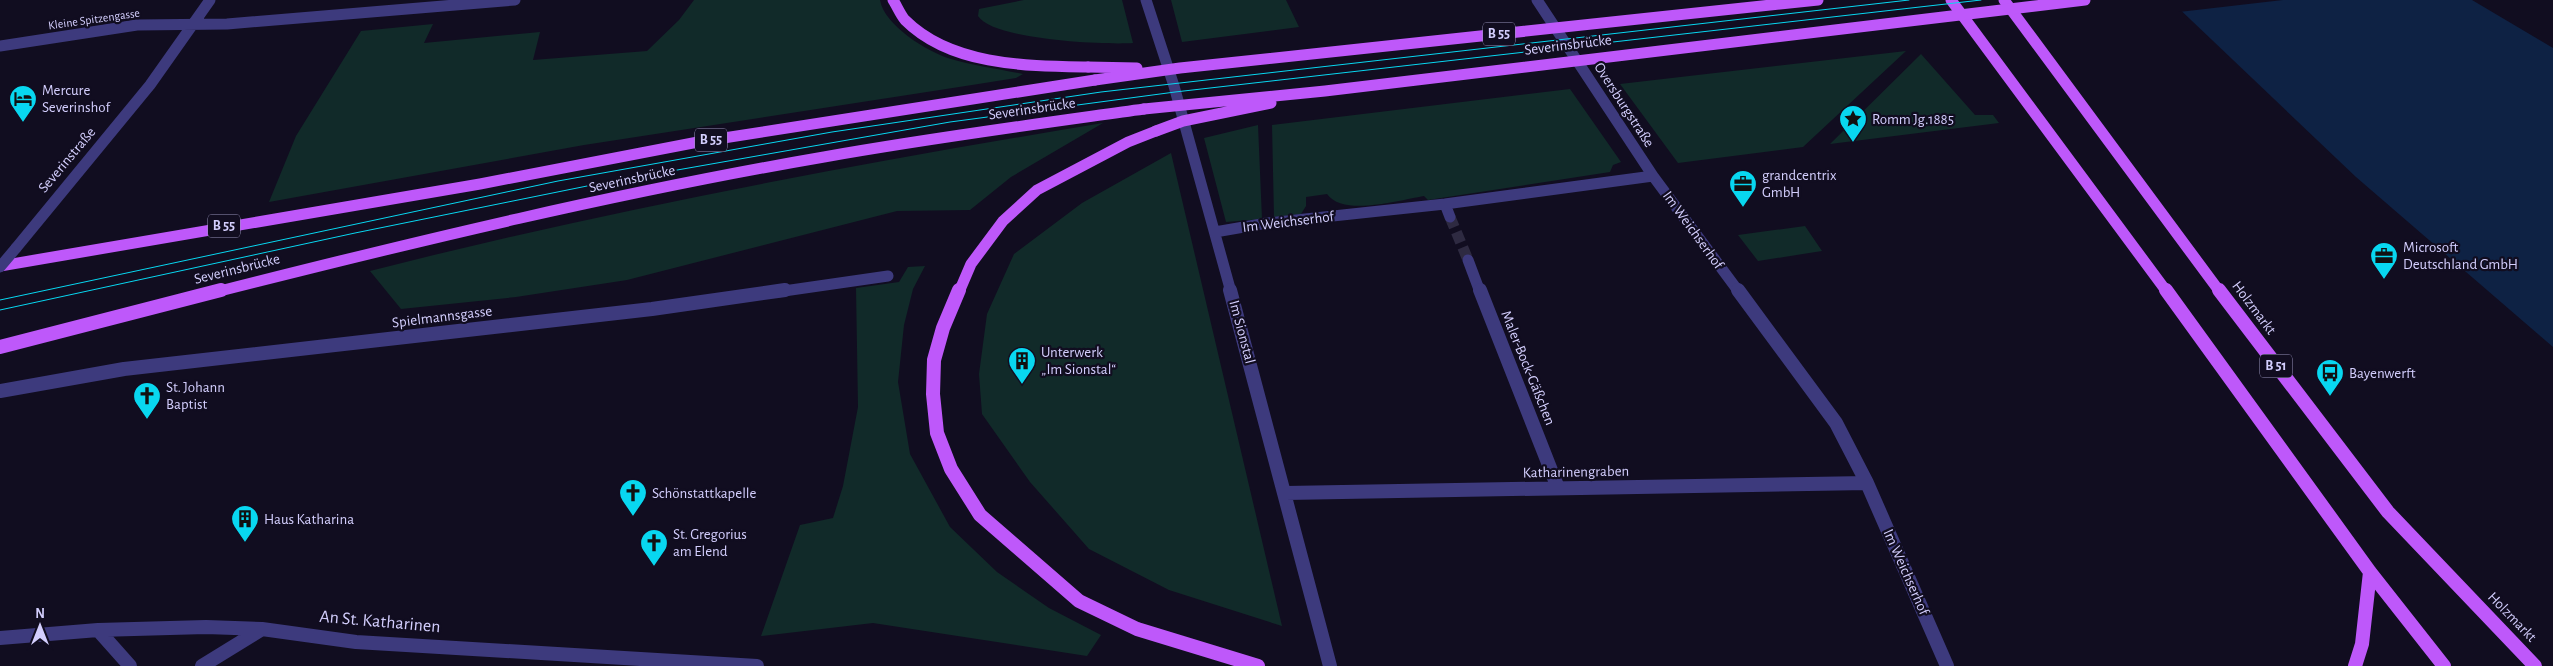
<svg xmlns="http://www.w3.org/2000/svg" width="2553" height="666" font-family="'Alegreya Sans',sans-serif">
  <rect width="100%" height="100%" fill="#110d20"/>
  <path fill="#112a29" d="M694 0H880C884 25 927 52 951 59 974 66 999 69 1023 74L1016 78 972 85 584 145 269 202 296 136 361 31 433 24 424 43 540 32 533 60 647 51 679 20Z
    M1024 0H1122L1133 43C1105 45 993 40 978 16L979 9Z
    M1171 0H1286L1299 27 1182 42Z
    M1906 51 1803 147 1678 163 1620 84Z
    M1921 54 1975 115H1993L1999 123 1830 144Z
    M1570 89 1621 162 1613 165 1610 172 1428 200 1424 196C1400 200 1343 217 1327 194L1306 197V206L1301 214 1274 217 1272 125Z
    M1103 123 1011 177 970 210 897 211 627 280 516 297 401 309 370 271C611 209 857 164 1103 123Z
    M1258 125 1262 219 1226 222 1204 138Z
    M1171 153 1282 626 1169 590 1089 549 1030 482 982 414 979 374 987 314 1014 254 1082 203Z
    M1805 226 1822 251 1758 261 1738 235Z
    M925 266 913 289 904 325 898 382 910 454 950 527 997 572 1049 608 1101 635 1087 656 873 623 761 636 800 525 833 518 843 486 858 407 856 288 899 282 908 267Z"/>
  <path fill="#0e2244" d="M2170 0H2472L2553 48V347L2356 177Z"/>
  <path fill="#110d20" d="M2168 0H2283L2179 12Z"/>
  <g fill="none" stroke-linecap="round" stroke-linejoin="round">
    <path stroke="#2e2a41" stroke-width="11" stroke-dasharray="11 5.5" stroke-linecap="butt" d="M1450 217 1468 260"/>
    <path stroke="#3d3a7d" stroke-width="11" d="M1146 0 1174 86 1231 292
      M1537 0 1653 176 1739 292
      M0 46 137 25 227 24 515 0
      M1445 204 1450 217
      M1215 232 1267 223 1445 204 1653 176
      M16 248 150 85 210 0
      M1468 260 1480 292
      M777 292 888 276"/>
    <path stroke="#3d3a7d" stroke-width="14" d="M1230 290 1330 666
      M1480 290 1558 488
      M1738 290 1836 423 1867 483 1947 666
      M0 391 124 369 652 309 785 290
      M1286 493 1867 483
      M98 630 130 666
      M0 638 98 630 206 627 262 629 356 642 757 666
      M202 666 262 629"/>
    <path stroke="#be58fa" stroke-width="11" d="M893 0C897 6 900 14 905 20 951 66 1027 66 1088 67
      M1951 0 2167 292
      M2004 0 2220 292
      M0 266 480 184 698 142 1095 80
      M216 292C417 241 620 192 824 157 930 138 1037 124 1144 109
      M959 292 971 264 1003 221 1037 190 1128 142 1156 131"/>
    <path stroke="#be58fa" stroke-width="14" d="M959 290 943 328 934 360 933 394 937 433 951 469 980 515 1079 601 1137 629 1258 666
      M2166 290 2370 572 2444 666
      M2219 290 2388 512 2535 666
      M0 347 221 290
      M2355 666 2362 644 2370 572"/>
    <path stroke="#08d7f0" stroke-width="1" d="M0 300 558 181 832 132 1101 92 1909 0
      M0 310 355 233 592 185 950 122 1175 92 1981 0"/>
    <path stroke="#3d3a7d" stroke-width="11" d="M0 267 16 248"/>
    <path stroke="#be58fa" stroke-width="11" d="M1088 67 1137 68
      M1095 80 1180 68 1818 0
      M1144 109 1325 91 2085 0
      M1156 131 1183 121 1271 103"/>
  </g>
  <defs>
    <symbol id="hotel-pin" viewBox="-11 -11 22 30"><path d="M0 17L-7.5 6A9.5 9.5 0 1 1 7.5 6Z" fill="#08d7f0" stroke="#110d20"/><path d="M-6-4.5h1.5V1H6V5H4.5V3h-9V5H-6ZM-4 0a1.8 1.8 0 1 1 3.6 0ZM.5 0V-2.5h3Q6-2.5 6 0Z" fill="#111"/></symbol>
    <symbol id="sight-pin" viewBox="-11 -11 22 30"><path d="M0 17L-7.5 6A9.5 9.5 0 1 1 7.5 6Z" fill="#08d7f0" stroke="#110d20"/><path d="M0-6L1.8-2.2L6-1.7L2.9 1.2L3.7 5.4L0 3.3L-3.7 5.4L-2.9 1.2L-6-1.7L-1.8-2.2Z" fill="#111"/></symbol>
    <symbol id="office-pin" viewBox="-11 -11 22 30"><path d="M0 17L-7.5 6A9.5 9.5 0 1 1 7.5 6Z" fill="#08d7f0" stroke="#110d20"/><path d="M-6-3h4V-5.5h4V-3h4V5H-6ZM-1-4.5V-3h2v-1.5ZM-6 0V1H6V0Z" fill="#111"/></symbol>
    <symbol id="building-pin" viewBox="-11 -11 22 30"><path d="M0 17L-7.5 6A9.5 9.5 0 1 1 7.5 6Z" fill="#08d7f0" stroke="#110d20"/><path d="M-4-6H4V6H1V3H-1V6H-4ZM-2.5-4.3h1.7v1.8h-1.7ZM.8-4.3h1.7v1.8H.8ZM-2.5-1h1.7V.8h-1.7ZM.8-1h1.7V.8H.8Z" fill="#111"/></symbol>
    <symbol id="bus-pin" viewBox="-11 -11 22 30"><path d="M0 17L-7.5 6A9.5 9.5 0 1 1 7.5 6Z" fill="#08d7f0" stroke="#110d20"/><path d="M-5-6H5V4H4V6H2V4H-2V6H-4V4H-5ZM-3.5-4V0h7V-4ZM-3.5 1.2v1.5H-2V1.2ZM2 1.2v1.5H3.5V1.2Z" fill="#111"/></symbol>
    <symbol id="church-pin" viewBox="-11 -11 22 30"><path d="M0 17L-7.5 6A9.5 9.5 0 1 1 7.5 6Z" fill="#08d7f0" stroke="#110d20"/><path d="M-1.2-6h2.4v3.5h3.3v2.4h-3.3V6h-2.4V-.1h-3.3v-2.4h3.3Z" fill="#111"/></symbol>
  </defs>
  <g fill-rule="evenodd">
    <use href="#hotel-pin" x="7" y="83" width="32" height="43"/>
    <use href="#sight-pin" x="1837" y="103" width="32" height="43"/>
    <use href="#office-pin" x="1727" y="168" width="32" height="43"/>
    <use href="#office-pin" x="2368" y="240" width="32" height="43"/>
    <use href="#building-pin" x="1006" y="345" width="32" height="43"/>
    <use href="#bus-pin" x="2314" y="357" width="32" height="43"/>
    <use href="#church-pin" x="131" y="380" width="32" height="43"/>
    <use href="#church-pin" x="617" y="477" width="32" height="43"/>
    <use href="#building-pin" x="229" y="503" width="32" height="43"/>
    <use href="#church-pin" x="638" y="527" width="32" height="43"/>
  </g>
  <g text-anchor="middle" dominant-baseline="central" stroke-width="4.5" stroke-linejoin="round" paint-order="stroke">
    <g font-size="12" fill="#d3cefd" stroke="#110d20">
      <text transform="translate(94 19) rotate(-8)">Kleine Spitzengasse</text>
    </g>
    <g fill="#110d20" stroke="#9994bb" stroke-width="1">
      <rect x="1483" y="22.5" width="32" height="23" rx="4"/>
      <rect x="695" y="128.5" width="32" height="23" rx="4"/>
      <rect x="208" y="214.5" width="32" height="23" rx="4"/>
      <rect x="2260" y="354.5" width="32" height="23" rx="4"/>
    </g>
    <g font-size="14" font-weight="bold" fill="#d3cefd">
      <text x="1499" y="34">B 55</text>
      <text x="711" y="140">B 55</text>
      <text x="224" y="226">B 55</text>
      <text x="2276" y="366">B 51</text>
    </g>
    <g font-size="15" fill="#d3cefd" stroke="#110d20">
      <text transform="translate(1568 45) rotate(-7)">Severinsbrücke</text>
      <text transform="translate(1624 105) rotate(57)">Oversburgstraße</text>
      <text transform="translate(1032 109) rotate(-8)">Severinsbrücke</text>
      <text transform="translate(67 160) rotate(-50)">Severinstraße</text>
      <text transform="translate(632 179) rotate(-12)">Severinsbrücke</text>
      <text transform="translate(1288 222) rotate(-7)">Im Weichserhof</text>
      <text transform="translate(1693 230) rotate(54)">Im Weichserhof</text>
      <text transform="translate(237 269) rotate(-14)">Severinsbrücke</text>
      <text transform="translate(2254 308) rotate(53)">Holzmarkt</text>
      <text transform="translate(442 317) rotate(-7)">Spielmannsgasse</text>
      <text transform="translate(1242 332) rotate(75)">Im Sionstal</text>
      <text transform="translate(1528 368) rotate(68)">Maler-Bock-Gäßchen</text>
      <text transform="translate(1576 472) rotate(-1)">Katharinengraben</text>
      <text transform="translate(1906 572) rotate(66)">Im Weichserhof</text>
      <text transform="translate(2512 617) rotate(46)">Holzmarkt</text>
    </g>
    <g font-size="15" fill="#d3cefd" stroke="#110d20" text-anchor="start">
      <text x="42" y="90">Mercure<tspan x="42" dy="17">Severinshof</tspan></text>
      <text x="1872" y="119">Romm Jg.1885</text>
      <text x="1762" y="175">grandcentrix<tspan x="1762" dy="17">GmbH</tspan></text>
      <text x="2403" y="247">Microsoft<tspan x="2403" dy="17">Deutschland GmbH</tspan></text>
      <text x="1041" y="352">Unterwerk<tspan x="1041" dy="17">„Im Sionstal“</tspan></text>
      <text x="2349" y="373">Bayenwerft</text>
      <text x="166" y="387">St. Johann<tspan x="166" dy="17">Baptist</tspan></text>
      <text x="652" y="493">Schönstattkapelle</text>
      <text x="264" y="519">Haus Katharina</text>
      <text x="673" y="534">St. Gregorius<tspan x="673" dy="17">am Elend</tspan></text>
    </g>
    <g font-size="18" fill="#d3cefd" stroke="#110d20">
      <text transform="translate(380 622) rotate(5)">An St. Katharinen</text>
    </g>
  </g>
  <g transform="translate(40 626)" stroke="#110d20" stroke-width="4" paint-order="stroke">
  <path d="M0-4L9 19L0 12L-9 19Z" fill="#d3cefd"/>
  <text y="-8" font-size="14" font-weight="bold" text-anchor="middle" fill="#d3cefd">N</text>
  </g>
</svg>
